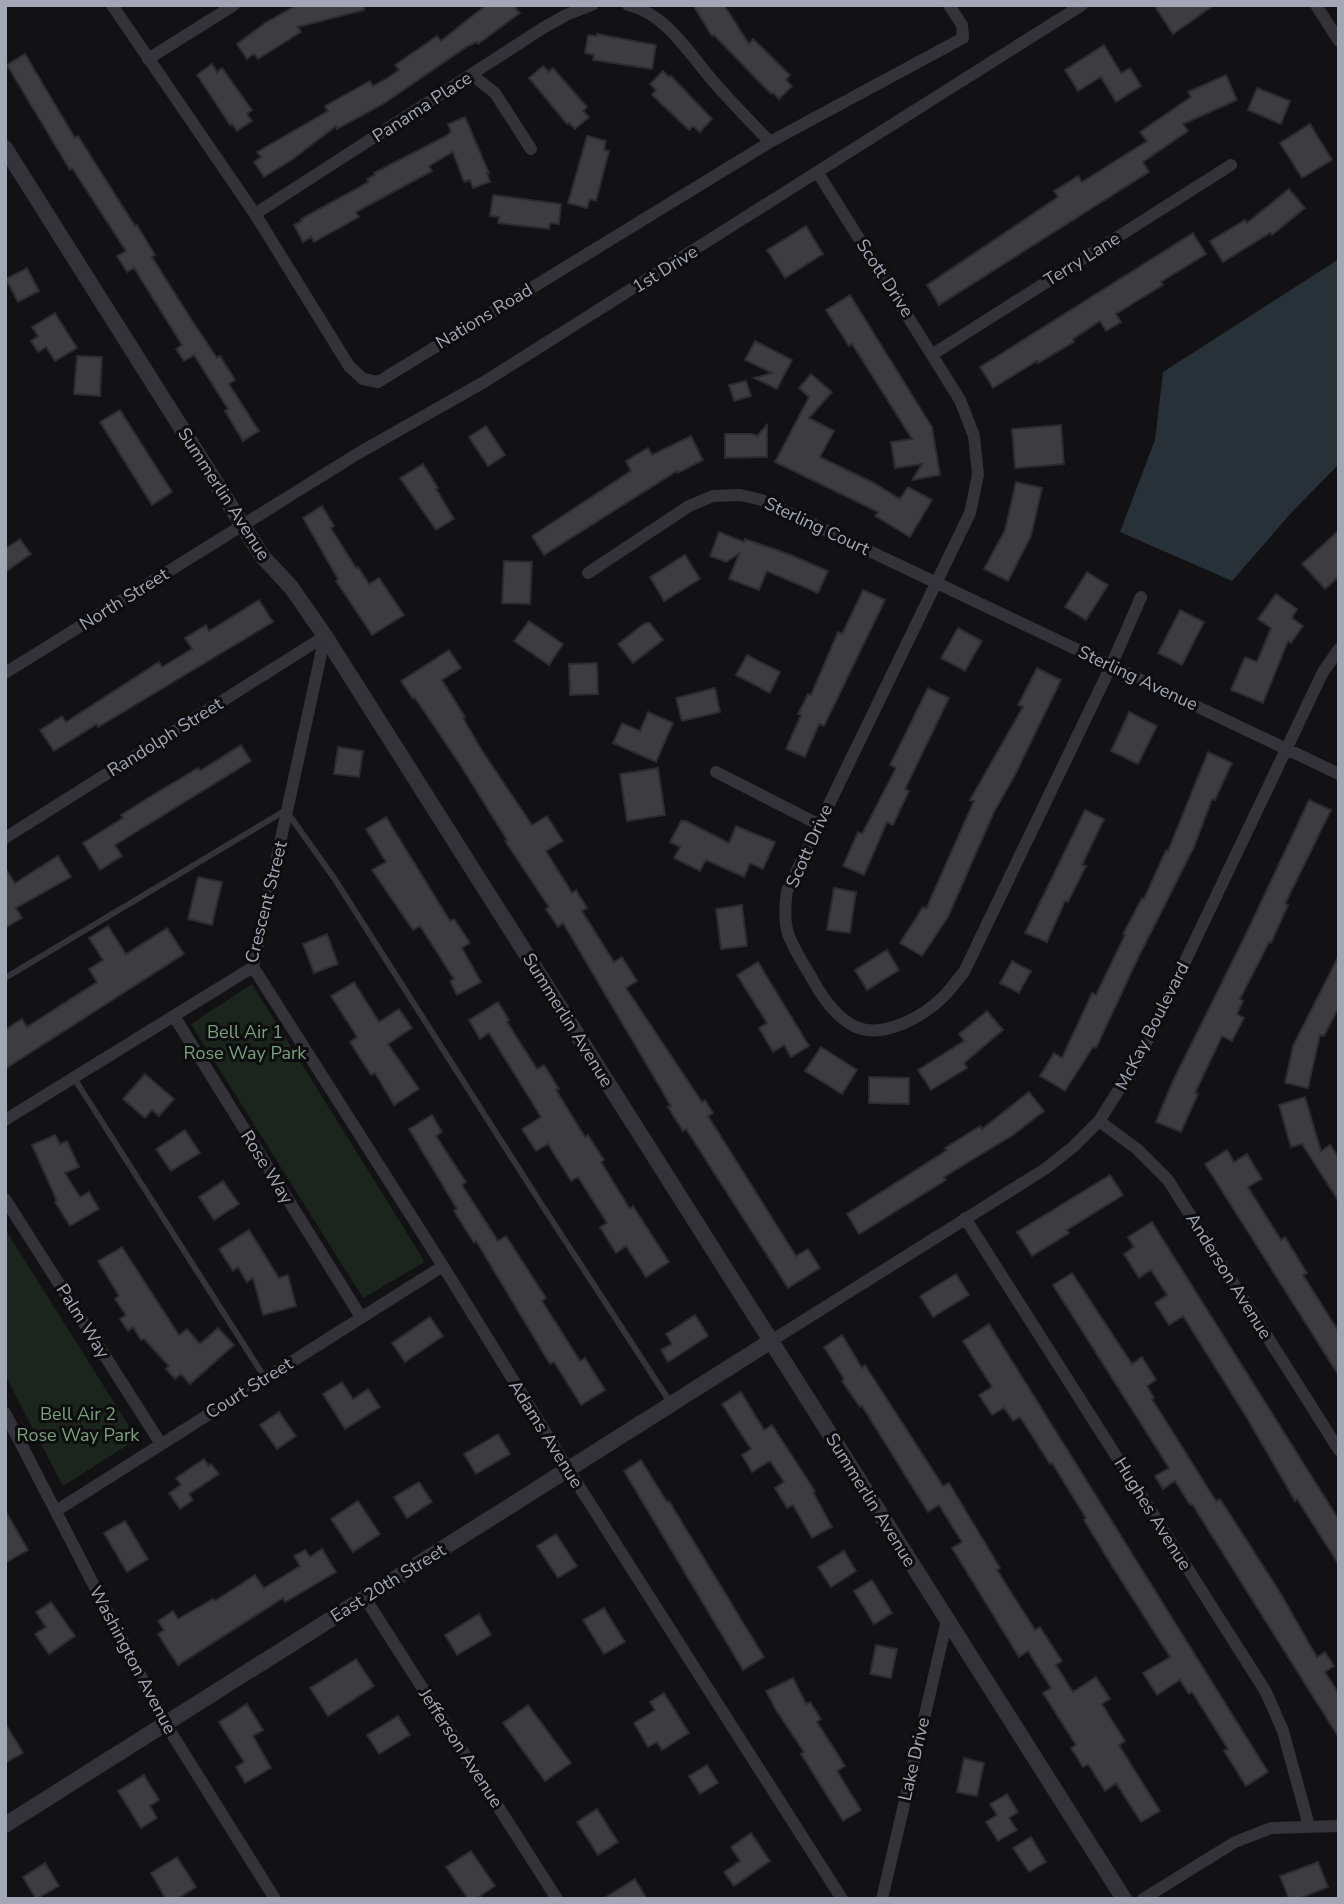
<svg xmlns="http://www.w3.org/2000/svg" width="1344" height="1904" font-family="'Nunito Sans',sans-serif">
  <rect width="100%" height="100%" fill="#121214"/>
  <path fill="#1c241e" d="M252 984 425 1262 363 1298 191 1024Z
    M5 1229 137 1439 63 1486 5 1375Z"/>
  <path fill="#283038" d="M1339 259V464L1292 512 1232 581 1120 532 1155 440 1163 372Z"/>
  <path fill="#3c3c41" stroke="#2c2c30" stroke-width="2" d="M297 5H364V10L298 27 301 32 258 59 254 54 247 59 237 44 265 23Z
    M486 5H513L520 13 478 44 477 42 468 46 383 104 337 129 336 126 293 159 264 177 254 162 261 157 257 152 328 111 325 106 370 81 373 86 386 79 399 70 395 65 437 36 441 41Z
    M693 5H724L749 44 753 39 790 75 786 80 792 86 779 99 773 93 771 94 714 35 712 36Z
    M1154 5H1214L1173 34Z
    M597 34 656 45 652 69 593 60 594 55 585 53 588 35 597 36Z
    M1104 45 1121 73 1130 68 1141 86 1116 102 1101 77 1078 91 1065 70Z
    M25 54 75 138 78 136 135 226 137 225 155 255 152 257 191 319 217 358 220 356 235 380 229 384 259 431 243 441 225 411 228 409 194 355 184 361 176 349 182 345 134 268 127 272 117 256 126 251 72 168 70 170 7 65Z
    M212 64 217 72 222 68 252 110 247 114 252 121 237 131 232 124 230 125 197 75Z
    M543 66 549 72 553 68 587 107 583 111 589 117 575 129 569 123 567 124 529 78Z
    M663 71 669 77 671 76 712 119 700 132 693 126 689 130 652 95 656 90 650 84Z
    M1226 75 1237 100 1183 124 1188 131 1143 162 1149 172 939 305 927 285 1058 197 1054 191 1078 176 1082 182 1147 141 1140 132 1191 97 1188 92Z
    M1257 88 1290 101 1281 124 1248 110Z
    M465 117 489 173H487L490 182 473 188 470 180 464 182 453 152 429 166 432 171 356 212 359 217 314 242 311 237 303 242 294 225 302 221 301 219 369 182 367 179 375 175 374 173 446 136 451 132 448 124Z
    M1310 124 1332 160 1302 178 1280 143Z
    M587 136 606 141 604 150 609 151 596 201 590 199 587 208 568 203Z
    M1289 189 1305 208 1272 235 1270 233 1223 262 1210 241 1245 220 1247 223Z
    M493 195 561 204 559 224 550 223 549 229 498 223 499 217 490 216Z
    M806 226 823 254 785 278 767 250Z
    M1193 233 1206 254 1161 282 1163 285 1116 314 1121 322 1106 331 1100 321 1073 339 1074 342 1038 363 1037 361 993 388 980 367Z
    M27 268 39 291 18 302 6 279Z
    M850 295 932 427 940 475 912 480 922 464 895 468 891 442 912 439 852 344 849 346 826 310Z
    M55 313 77 348 55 361 46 347 38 352 31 341 38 336 32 327Z
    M755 341 792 360 777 389 754 378 772 373 745 360Z
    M77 356 102 357 100 396 74 394Z
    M811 374 832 392 809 418 834 431 820 457 872 482 900 499 908 487 932 500 910 537 875 516 878 512 775 462 809 397 799 388Z
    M746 381 751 396 734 401 729 385Z
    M120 410 172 492 152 505 100 422Z
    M767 425V457L725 458V434H753L757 436Z
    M1061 425 1064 464 1015 468 1012 429Z
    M486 426 505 455 488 466 469 437Z
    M691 436 703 460 678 473 677 471 544 555 532 536 631 471 626 461 648 448 652 455Z
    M423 464 438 488 436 489 454 519 436 530 400 478Z
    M1016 482 1042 488 1031 536 1008 581 984 569 1005 530Z
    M322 506 334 526 331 528 356 568 358 567 369 584 379 578 404 615 372 635 336 581 338 579 303 518Z
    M1339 530V576L1325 589 1302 564Z
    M719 532 744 542 745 539 791 555 828 571 818 593 767 571 759 590 729 579 739 554 726 562 710 556Z
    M20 539 31 554 5 572V549Z
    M685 555 700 579 664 601 650 577Z
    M504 561 532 562 530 604 502 603Z
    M1087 572 1108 585 1086 620 1065 607Z
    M863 590 885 600 824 726 819 724 805 757 786 749 801 715 798 714 808 694 811 695 838 632 842 634Z
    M1276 594 1297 609 1292 618 1303 626 1291 643 1288 641 1263 703 1231 690 1245 657 1257 662 1271 628 1258 619Z
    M259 600 273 622 98 727 97 724 54 751 40 730 62 716 66 722 159 662 162 667 192 649 185 638 206 625 209 631Z
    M1180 610 1204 622 1182 665 1158 653Z
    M529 621 563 644 549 665 514 641Z
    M645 623H650L663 640 633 663 618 644Z
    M958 628 982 641 965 671 941 658Z
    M449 650 461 668 442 680 465 717 463 718 481 749 532 825 547 816 563 841 546 851 572 893 576 890 587 908 582 911 614 962 622 957 637 981 626 988 702 1102 705 1100 713 1113 708 1116 796 1256 808 1249 820 1268 788 1288 686 1129 683 1131 668 1107 671 1106 563 923 558 927 546 909 549 907 505 841 507 840 459 763 415 698 413 699 401 681Z
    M747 655 780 672 770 693 736 675Z
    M597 663 598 694 570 695 569 664Z
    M1037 668 1061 680 1015 775 994 812 948 917 922 956 900 943 923 907 926 909 974 801 970 800 1023 707 1018 705Z
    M715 688 720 712 682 721 676 698Z
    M928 688 949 698 905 789 909 791 893 825 887 822 864 875 843 866 858 832 862 834 896 768 890 765Z
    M648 712 673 723 656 762 613 743 622 723 640 731Z
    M1129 712 1157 726 1138 764 1111 751Z
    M241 745 251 761 115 845 122 856 100 870 83 843 123 818 121 815 148 798 198 768 200 771Z
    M338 747 363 751 359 777 334 774Z
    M1208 752 1232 763 1215 800 1212 799 1194 847 1139 956 1096 1048 1093 1047 1065 1091 1040 1076 1054 1053 1062 1058 1092 993 1096 995 1125 935 1123 934 1142 898 1144 899 1166 850 1168 851Z
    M658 768 665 815 627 821 620 774Z
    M1309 800 1331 810 1285 904 1288 905 1271 943 1269 942 1240 999 1243 1001 1237 1014 1244 1018 1232 1041 1222 1036 1195 1093 1198 1094 1181 1132 1156 1122 1172 1083 1247 932Z
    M1085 810 1104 819 1082 865 1086 866 1068 902 1065 901 1047 942 1025 933Z
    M386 817 450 921 454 919 470 943 462 948 481 982 457 995 450 981 454 979 420 926 413 930 372 870 386 862 366 829Z
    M681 821H686L729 843 736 826 775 842 763 869 750 863 744 877 706 860 700 871 674 858 680 847 670 842Z
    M58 856 71 877 16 908 22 918 5 928V868L15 883Z
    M198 877 222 882 212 925 188 919Z
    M834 888 856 892 850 933 827 930Z
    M742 905 747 946 721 949 716 909Z
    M108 926 126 954 167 928 184 954 5 1069V1030L22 1019 27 1027 97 982 89 969 103 960 89 938Z
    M327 934 338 964 314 973 303 944Z
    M887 950 899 970 867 990 855 970Z
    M1339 955V1007L1324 1036 1320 1035 1308 1088 1285 1083 1293 1046Z
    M1012 961 1031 971 1019 993 1000 983Z
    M758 962 809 1046 791 1057 784 1045 773 1052 759 1028 767 1023 737 975Z
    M354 982 379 1022 399 1009 412 1028 388 1044 419 1089 394 1105 375 1073 371 1075 350 1042 357 1037 331 996Z
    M498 1002 509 1020 507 1022 537 1069 544 1065 559 1089 556 1090 585 1137 588 1135 604 1160 601 1162 630 1209 633 1206 669 1262 646 1277 626 1246 616 1253 600 1227 607 1223 578 1177 571 1181 548 1144 536 1151 522 1129 541 1117 489 1033 480 1039 469 1020Z
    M987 1011 1003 1030 964 1063 967 1068 931 1090 918 1070 964 1041 959 1034Z
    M821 1047 857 1070 842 1094 805 1071Z
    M145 1074 174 1099 159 1116 152 1110 145 1118 123 1099Z
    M869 1077 909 1078V1104L869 1103Z
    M1029 1092 1044 1111 1013 1135 944 1177 946 1180 859 1234 847 1214 947 1150 945 1148 980 1126 982 1129Z
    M1305 1097 1321 1151 1330 1145 1339 1158V1202L1302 1144 1291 1147 1279 1105Z
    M432 1115 442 1132 436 1136 466 1182 462 1185 498 1241 506 1236 546 1298 542 1301 580 1361 585 1358 605 1390 581 1405 554 1362 550 1364 476 1241 474 1243 454 1211 457 1209 409 1129Z
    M185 1130 200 1153 171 1171 156 1149Z
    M55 1135 60 1144 67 1141 79 1167 65 1173 80 1197 89 1192 99 1209 70 1226 55 1202 57 1201 32 1145Z
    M1227 1150 1234 1162 1247 1154 1262 1179 1248 1187 1281 1240 1285 1237 1307 1273 1303 1275 1339 1332V1376L1205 1164Z
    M1110 1175 1123 1195 1067 1230 1069 1233 1032 1256 1017 1232Z
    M223 1181 239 1204 214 1220 199 1197Z
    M1152 1222 1339 1520V1565L1297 1499 1295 1501 1247 1418 1183 1316 1169 1325 1155 1303 1167 1295 1151 1270 1139 1278 1124 1254 1134 1247 1128 1237Z
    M249 1230 279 1278 288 1275 296 1306 263 1315 253 1278 247 1282 238 1267 233 1271 219 1249Z
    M122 1247 179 1335 187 1329 200 1344 218 1328 234 1345 190 1384 181 1374 175 1379 166 1369 169 1366 144 1339 141 1340 133 1327 128 1331 120 1319 126 1315 115 1299 119 1296 98 1261Z
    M1072 1273 1132 1364 1142 1357 1156 1380 1147 1386 1154 1398 1152 1399 1216 1501 1220 1499 1278 1589 1317 1657 1325 1652 1334 1666 1325 1672 1339 1694V1738L1192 1504 1190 1505 1175 1481 1163 1489 1155 1476 1169 1468 1053 1285Z
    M956 1274 969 1295 933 1317 920 1296Z
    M695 1315 708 1336 668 1362 661 1350 672 1344 666 1334Z
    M430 1317 443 1336 405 1362 392 1343Z
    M989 1324 1268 1772 1246 1786 1224 1751 1228 1749 1192 1692 1189 1694 1180 1680 1157 1695 1143 1673 1170 1657 1112 1566 1084 1520 1086 1518 1052 1463 1050 1464 1020 1417 1013 1421 1004 1408 992 1415 979 1395 992 1387 963 1341Z
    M842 1335 862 1368 865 1365 943 1486 949 1483 1000 1568 997 1570 1035 1630 1040 1627 1062 1661 1056 1665 1073 1692 1096 1677 1110 1699 1102 1704 1125 1741 1119 1745 1160 1811 1141 1822 1116 1783 1105 1791 1088 1764 1083 1767 1071 1748 1076 1745 1043 1693 1051 1688 1028 1651 1019 1657 952 1548 962 1542 939 1505 928 1512 862 1406 860 1407 842 1381 844 1379 824 1347Z
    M342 1382 353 1399 368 1389 380 1407 345 1429 323 1394Z
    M741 1392 764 1430 772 1425 815 1491 813 1492 832 1527 812 1538 793 1505 787 1508 775 1488 784 1482 770 1461 752 1472 742 1455 751 1449 722 1404Z
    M279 1412 296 1436 277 1449 260 1425Z
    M498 1434 510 1454 476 1474 464 1454Z
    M204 1459 209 1466 211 1464 219 1474 189 1494 193 1500 180 1509 169 1493 181 1485 176 1478Z
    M641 1460 667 1502 669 1501 764 1657 743 1670 624 1471Z
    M419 1482 432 1502 407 1518 394 1497Z
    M358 1501 380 1534 353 1552 331 1519Z
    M5 1510 28 1550 5 1563Z
    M125 1521 148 1559 127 1572 104 1533Z
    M556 1534 577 1566 558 1578 537 1546Z
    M322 1549 336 1572 285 1602 283 1598 178 1665 158 1634 164 1630 158 1621 173 1611 178 1619 213 1599 215 1601 255 1575 264 1588 300 1566 294 1556 305 1550 310 1557Z
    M844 1551 856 1571 831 1587 818 1567Z
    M872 1580 892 1613 874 1624 854 1591Z
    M51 1602 75 1636 49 1654 35 1634 46 1627 36 1612Z
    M604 1608 625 1642 604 1654 583 1620Z
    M479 1614 491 1635 457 1655 445 1635Z
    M876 1645 897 1649 891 1678 870 1674Z
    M356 1659 374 1686 328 1716 310 1688Z
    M793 1678 806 1704 810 1702 821 1719 817 1722 845 1766 837 1771 861 1810 843 1821 801 1754 804 1752 776 1710 766 1691Z
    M664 1693 689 1733 662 1750 657 1742 648 1747 634 1723 655 1710 650 1702Z
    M247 1704 263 1730 253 1736 271 1768 245 1783 236 1767 244 1762 219 1722Z
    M528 1705 571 1763 545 1781 503 1723Z
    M398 1716 410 1735 379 1754 367 1735Z
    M5 1723 23 1753 5 1763Z
    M964 1758 984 1763 977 1796 957 1792Z
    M707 1765 718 1783 700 1794 689 1776Z
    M144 1775 159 1800 150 1806 157 1818 141 1828 118 1791Z
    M1007 1794 1018 1812 1009 1818 1017 1830 998 1841 986 1822 997 1815 990 1804Z
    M597 1809 618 1842 598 1855 577 1822Z
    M751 1833 770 1861 734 1886 724 1872 740 1861 731 1847Z
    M1031 1837 1046 1862 1029 1872 1013 1848Z
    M471 1851 495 1886 476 1899H468L446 1867Z
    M177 1857 196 1887 177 1899H166L151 1873Z
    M1318 1862 1328 1887 1298 1899H1289L1280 1876Z
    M45 1863 59 1886 36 1899 23 1877Z
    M635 1879 647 1899H603Z"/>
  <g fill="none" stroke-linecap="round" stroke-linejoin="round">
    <path stroke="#333339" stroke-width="6" d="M287 812 334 878 540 1202 670 1402
      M5 978 286 810
      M74 1078 265 1378"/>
    <path stroke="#333339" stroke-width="12" d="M112 5 255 214 349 366 363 379 378 382 770 142 963 38 962 25 949 5
      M628 5C667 14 689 54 713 81 731 102 751 122 770 142
      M1316 5 1339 41
      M148 59 234 5
      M472 75 495 93 531 149
      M818 173 960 400 974 436 978 475 970 513 787 891C781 932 790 941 810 975 820 994 836 1018 856 1027 884 1039 924 1016 943 997 951 989 957 980 964 972L1111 666 1141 597
      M255 214 543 28 566 15 592 5
      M933 354 1231 165
      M588 573 689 506 713 496 740 495 762 500 1339 774
      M5 673 357 454 484 382 1082 5
      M716 772 818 824
      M5 838 325 636
      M253 967 443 1266 568 1469 842 1899
      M174 1016 361 1317
      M5 1120 253 967 325 636
      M1099 1121 1137 1149 1168 1180 1339 1450
      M5 1199 161 1444
      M965 1218 1266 1692 1283 1731 1309 1826
      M771 1341 1045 1169 1073 1147 1099 1121 1139 1058 1323 672 1339 649
      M5 1413 165 1723 275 1899
      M56 1511 443 1266
      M365 1598 557 1899
      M882 1899 947 1620
      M1143 1899 1235 1842 1271 1828 1339 1826"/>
    <path stroke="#333339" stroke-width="16" d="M5 148 262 556 291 587 325 636 1124 1899
      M5 1825 771 1341"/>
  </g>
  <g text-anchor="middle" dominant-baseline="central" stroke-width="6" stroke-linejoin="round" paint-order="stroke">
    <g font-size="18" fill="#a3a7b5" stroke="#0d0d0f">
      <text transform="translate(422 107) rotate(-33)">Panama Place</text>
      <text transform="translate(1082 259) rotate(-32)">Terry Lane</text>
      <text transform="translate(665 269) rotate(-32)">1st Drive</text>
      <text transform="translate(885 278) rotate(57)">Scott Drive</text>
      <text transform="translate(484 316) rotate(-31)">Nations Road</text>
      <text transform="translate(224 494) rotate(57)">Summerlin Avenue</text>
      <text transform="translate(817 526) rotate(25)">Sterling Court</text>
      <text transform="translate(124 599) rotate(-32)">North Street</text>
      <text transform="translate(1138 678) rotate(25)">Sterling Avenue</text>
      <text transform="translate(165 737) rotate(-32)">Randolph Street</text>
      <text transform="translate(809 846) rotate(-66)">Scott Drive</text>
      <text transform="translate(266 902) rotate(-76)">Crescent Street</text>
      <text transform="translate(568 1020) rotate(58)">Summerlin Avenue</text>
      <text transform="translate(1152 1026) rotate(-63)">McKay Boulevard</text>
      <text transform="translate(267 1167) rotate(58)">Rose Way</text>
      <text transform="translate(1229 1276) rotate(58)">Anderson Avenue</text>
      <text transform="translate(83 1321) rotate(58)">Palm Way</text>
      <text transform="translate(249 1388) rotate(-32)">Court Street</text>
      <text transform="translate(546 1434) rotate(58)">Adams Avenue</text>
      <text transform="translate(871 1500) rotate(58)">Summerlin Avenue</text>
      <text transform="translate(1153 1514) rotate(58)">Hughes Avenue</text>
      <text transform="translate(388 1583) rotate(-32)">East 20th Street</text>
      <text transform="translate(133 1660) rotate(62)">Washington Avenue</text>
      <text transform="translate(461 1748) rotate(57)">Jefferson Avenue</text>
      <text transform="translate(914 1759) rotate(-77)">Lake Drive</text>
    </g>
    <g font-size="18" fill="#78a27e" stroke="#0d0d0f">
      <text x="245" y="1032">Bell Air 1<tspan x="245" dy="21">Rose Way Park</tspan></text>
      <text x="78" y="1414">Bell Air 2<tspan x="78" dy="21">Rose Way Park</tspan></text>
    </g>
  </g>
  <rect width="1344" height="1904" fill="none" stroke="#a3a7b5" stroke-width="14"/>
</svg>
